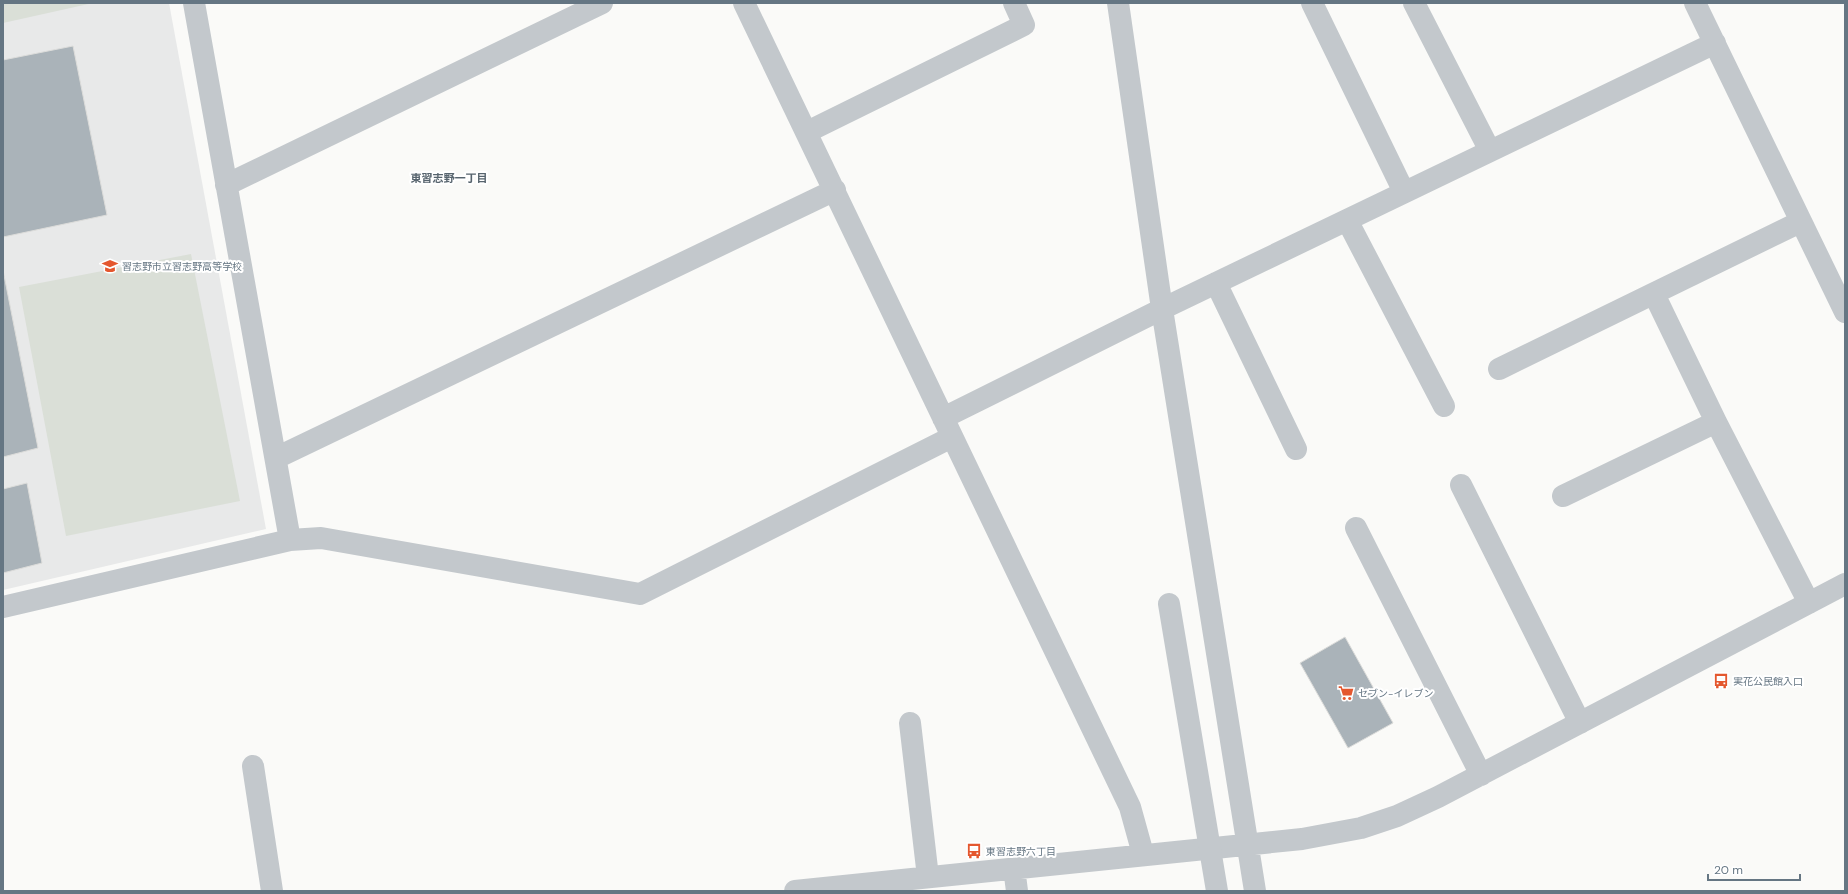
<svg xmlns="http://www.w3.org/2000/svg" width="1848" height="894" font-family="'DM Sans','Noto Sans JP',sans-serif">
  <rect width="100%" height="100%" fill="#fafaf8"/>
  <path fill="#e8e9e9" d="M3 3H169L266 529 3 590Z"/>
  <path fill="#dadfd7" d="M3 3H93L3 23Z
    M191 254 240 501 66 536 19 287Z"/>
  <path fill="#aab3b9" stroke="#dcdcda" d="M73 46 107 215 3 237V60Z
    M3 270 38 448 3 457Z
    M27 483 42 563 3 573V489Z
    M1345 637 1393 723 1348 748 1300 663Z"/>
  <g fill="none" stroke-linecap="round" stroke-linejoin="round">
    <path stroke="#c3c8cc" stroke-width="22" d="M194 3 290 540
      M744 3 1130 807 1143 854
      M1118 3 1162 309 1255 891
      M1312 3 1404 192
      M1414 3 1490 151
      M1695 3 1845 312
      M807 132 1024 25 1014 3
      M226 185 602 3
      M1347 220 1444 406
      M1216 283 1296 449
      M1654 294 1716 422 1809 603
      M1499 369 1800 222
      M943 418 1162 309 1715 43
      M276 458 835 190
      M1461 485 1580 723
      M1563 496 1716 422
      M1356 528 1481 775
      M3 607 290 540 321 538 640 594 952 437
      M910 723 928 877
      M253 766 272 891
      M1014 868 1017 891
      M795 891 1302 839 1361 828 1397 816 1438 797 1845 584"/>
    <path stroke="#c3c8cc" stroke-width="22" d="M1169 604 1217 891"/>
  </g>
  <defs>
    <symbol id="school-bare" viewBox="-9 -9 18 18"><path d="M0-5L7-2L0 1L-7-2ZM-4 1L0 2.5L4 1V4Q0 6-4 4Z" fill="#e4572e" stroke="#fff" stroke-width="2.5" paint-order="stroke"/></symbol>
    <symbol id="bus-bare" viewBox="-9 -9 18 18"><path d="M-5-6H5V4H4V6H2V4H-2V6H-4V4H-5ZM-3.5-4V0h7V-4ZM-3.5 1.2v1.5H-2V1.2ZM2 1.2v1.5H3.5V1.2Z" fill="#e4572e" stroke="#fff" stroke-width="2.5" paint-order="stroke"/></symbol>
    <symbol id="supermarket-bare" viewBox="-9 -9 18 18"><path d="M-6-5.5h2.5l.6 2H6L4.5 2H-2.5L-4.4-4H-6ZM-1.5 3.2a1.3 1.3 0 1 0 .1 0ZM3 3.2a1.3 1.3 0 1 0 .1 0Z" fill="#e4572e" stroke="#fff" stroke-width="2.5" paint-order="stroke"/></symbol>
  </defs>
  <g fill-rule="evenodd">
    <use href="#school-bare" x="99" y="255" width="22" height="22"/>
    <use href="#bus-bare" x="1710" y="670" width="22" height="22"/>
    <use href="#supermarket-bare" x="1335" y="682" width="22" height="22"/>
    <use href="#bus-bare" x="963" y="840" width="22" height="22"/>
  </g>
  <g text-anchor="middle" dominant-baseline="central" stroke-width="4" stroke-linejoin="round" paint-order="stroke">
    <g font-size="10" fill="#657683" stroke="#fff" text-anchor="start">
      <text x="122" y="266">習志野市立習志野高等学校</text>
      <text x="1733" y="681">実花公民館入口</text>
      <text x="1358" y="693">セブン-イレブン</text>
      <text x="986" y="851">東習志野六丁目</text>
    </g>
    <g font-size="11" font-weight="bold" fill="#57646e" stroke="#fff">
      <text x="449" y="178">東習志野一丁目</text>
    </g>
  </g>
  <rect width="1848" height="894" fill="none" stroke="#657683" stroke-width="8"/>
  <path d="M1708 874v6h92v-6" fill="none" stroke="#657683" stroke-width="2"/>
  <text x="1714" y="874" font-size="12" fill="#657683" stroke="#ffffff" stroke-width="3" paint-order="stroke">20 m</text>
</svg>
